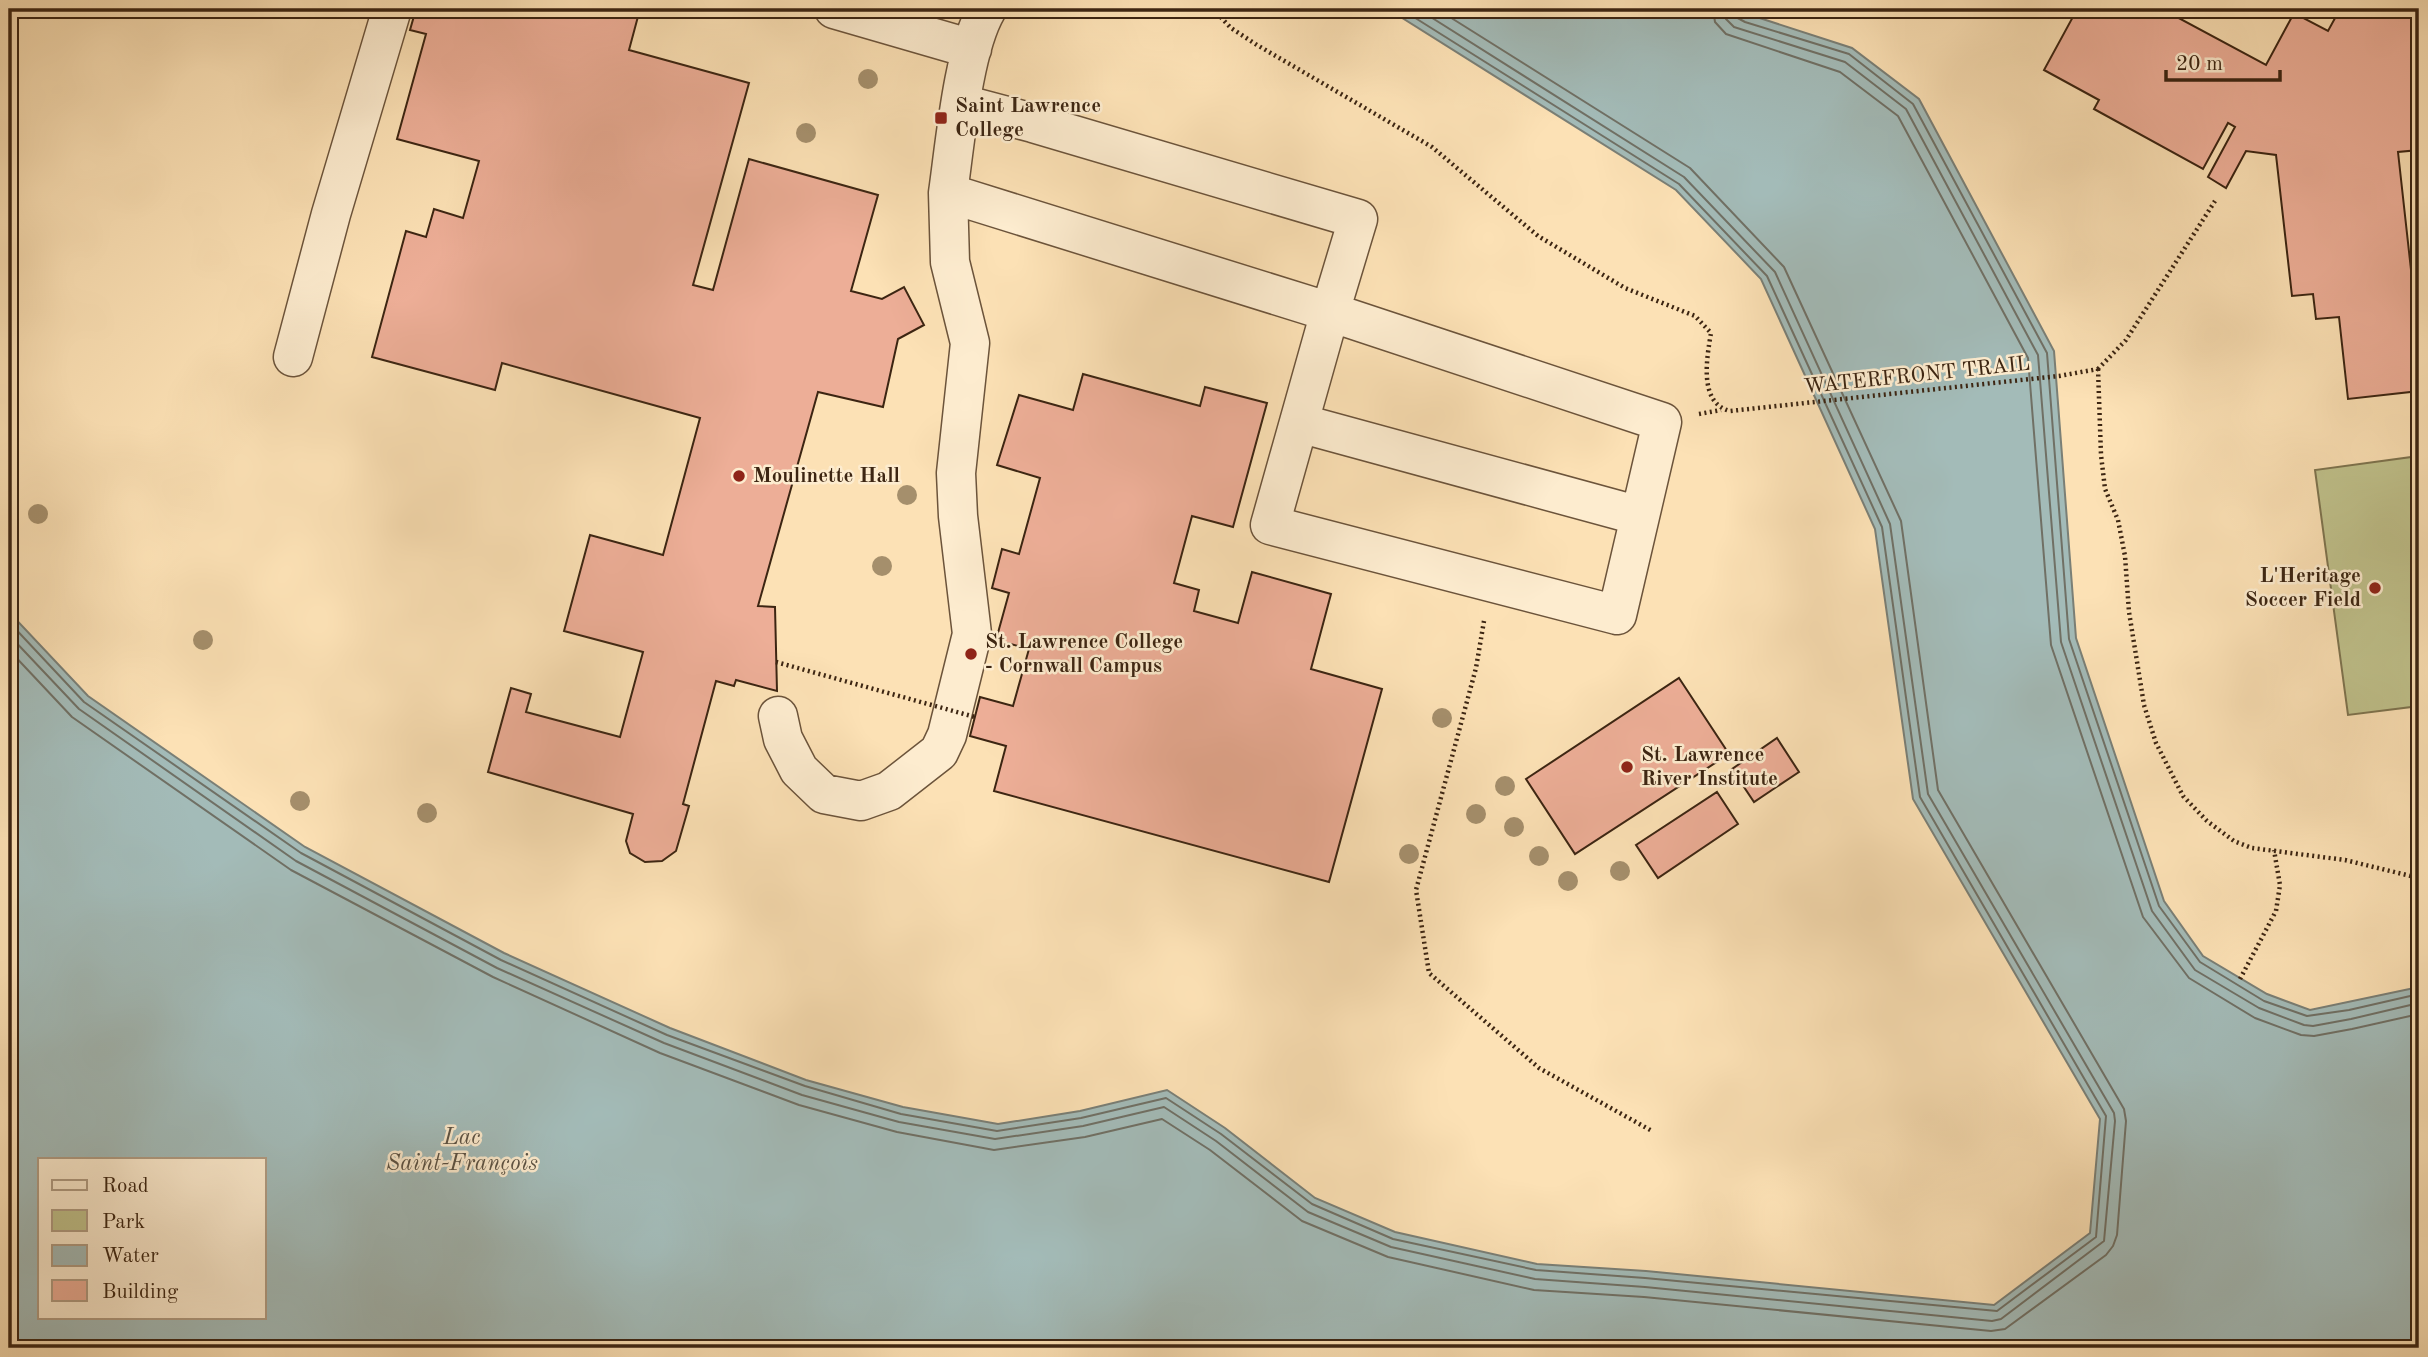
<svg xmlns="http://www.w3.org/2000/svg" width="2428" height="1357" font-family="'Old Standard TT',serif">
  <rect width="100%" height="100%" fill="#fce1b5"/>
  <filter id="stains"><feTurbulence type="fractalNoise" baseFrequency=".00286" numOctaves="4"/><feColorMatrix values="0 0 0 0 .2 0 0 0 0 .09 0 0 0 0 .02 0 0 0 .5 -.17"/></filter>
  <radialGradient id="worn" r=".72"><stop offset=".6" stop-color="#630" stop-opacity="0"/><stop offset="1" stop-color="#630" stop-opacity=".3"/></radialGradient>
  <path fill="#c0c28c" stroke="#7e744f" stroke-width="2" d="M2419 456V706L2348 715 2315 470Z"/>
  <path fill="#a3bbb8" stroke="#7a7f76" stroke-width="2" fill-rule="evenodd" d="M1388 9H1732L1852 48 1919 99 2054 351 2076 638 2164 901 2203 956 2267 994 2310 1010 2419 987V1348H9V612L88 696 305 847 504 953 670 1028 806 1080 903 1107 998 1124 1080 1111 1167 1090 1225 1128 1315 1198 1395 1232 1537 1264 1646 1271 1994 1305 2090 1233 2100 1119 1913 799 1875 529 1761 279 1676 190ZM40 1159H264V1317H40Z"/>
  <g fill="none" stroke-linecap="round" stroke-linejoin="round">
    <path stroke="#707065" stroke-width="2" d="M1713 9 1715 22 1726 34 1840 72 1898 116 2028 358 2051 645 2143 917 2189 978 2255 1018 2301 1035 2314 1036 2352 1029 2419 1014
      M1724 9 1726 19 1734 27 1845 62 1906 109 2038 355 2061 642 2152 911 2195 970 2259 1008 2304 1025 2313 1026 2351 1019 2419 1003
      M1732 9 1734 16 1745 22 1849 54 1913 104 2047 353 2069 639 2159 906 2200 962 2264 1001 2307 1016 2349 1010 2419 994
      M9 622 84 702 301 853 501 960 667 1035 805 1086 901 1114 997 1131 1081 1118 1166 1098 1221 1134 1312 1204 1393 1239 1536 1270 1645 1278 1997 1311 2096 1237 2106 1116 1920 797 1882 527 1767 276 1679 184 1401 9
      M9 635 79 709 296 861 497 968 664 1043 802 1095 899 1122 995 1139 1083 1126 1164 1107 1216 1141 1308 1212 1391 1247 1535 1279 1645 1287 1992 1321 2001 1319 2104 1241 2115 1121 2114 1113 1928 794 1890 524 1775 272 1684 177 1418 9
      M9 650 72 717 291 870 493 977 660 1053 799 1105 897 1132 994 1150 1085 1137 1162 1119 1210 1150 1302 1221 1388 1257 1534 1290 1644 1297 1991 1331 2005 1329 2106 1255 2113 1246 2117 1235 2126 1121 2124 1109 1938 790 1901 521 1784 267 1690 168 1437 9"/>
  </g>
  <path fill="#edae97" stroke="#3c2512" stroke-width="2" d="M416 9H640L629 50 749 83 693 285 713 290 749 159 878 195 851 291 882 299 904 287 924 325 898 339 883 407 818 392 758 606 775 607 777 691 736 680 734 686 716 681 683 804 689 806 676 851 662 861 645 862 630 853 626 841 633 814 488 772 511 688 531 694 526 712 620 737 643 652 564 631 590 535 663 555 700 418 502 363 495 390 372 357 406 231 426 237 434 209 463 218 479 161 397 139 426 34 410 30Z
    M2063 9H2162L2266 65 2294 13 2328 31 2340 9H2419V150L2398 152 2415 306 2419 305V391L2348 399 2339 317 2316 319 2313 294 2292 296 2276 155 2246 151 2226 188 2208 177 2235 127 2228 123 2203 169 2094 109 2099 100 2044 70 2074 15Z
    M1083 374 1200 406 1205 387 1267 403 1233 527 1192 516 1174 583 1199 590 1194 611 1238 623 1252 572 1331 594 1311 669 1382 689 1329 882 994 791 1006 746 970 736 980 697 1013 706 1029 649 996 640 1009 593 992 588 1002 549 1019 554 1040 478 997 465 1019 395 1073 410Z
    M1679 678 1729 754 1575 854 1526 779Z
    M1777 738 1799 772 1754 802 1732 769Z
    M1717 792 1738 824 1658 878 1636 845Z"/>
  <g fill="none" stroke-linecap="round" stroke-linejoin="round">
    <defs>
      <path id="minor" d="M834 9 972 49
        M962 104 1033 123 1358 219 1330 312 948 193C955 144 963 50 987 9
        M1330 312 1662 422 1617 615 1270 525Z
        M293 357 331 214 392 9
        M1299 423 1640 516
        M778 716 783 739 799 770 824 794 861 801 889 791 939 752 947 735 972 634 958 516 956 473 970 343 950 262 948 193"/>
    </defs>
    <use href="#minor" stroke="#6c543b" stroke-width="41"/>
    <path stroke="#3c2512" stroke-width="4.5" stroke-dasharray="2 3.5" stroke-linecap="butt" d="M1213 9 1231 28 1257 45 1432 147 1538 236 1625 288 1695 316 1711 333C1707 357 1698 403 1730 411L2059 376 2098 369
      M2098 369 2101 455 2105 489 2118 520 2125 556 2129 612 2144 705 2156 743 2183 796 2207 821 2234 841 2252 848 2345 860 2419 878
      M2098 369 2126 340 2215 201
      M1699 414 1721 410
      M1484 621 1476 668 1416 890 1429 973 1539 1068 1652 1131
      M2240 979 2276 911 2280 885 2274 850"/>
    <use href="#minor" stroke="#fdeccf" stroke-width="38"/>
    <path stroke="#3c2512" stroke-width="4.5" stroke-dasharray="2 3.5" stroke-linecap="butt" d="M776 662 975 717"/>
  </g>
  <g fill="#a58f6c">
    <circle cx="868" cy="79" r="10"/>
    <circle cx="806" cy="133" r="10"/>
    <circle cx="907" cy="495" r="10"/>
    <circle cx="38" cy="514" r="10"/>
    <circle cx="882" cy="566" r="10"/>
    <circle cx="203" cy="640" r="10"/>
    <circle cx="1442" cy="718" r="10"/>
    <circle cx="1505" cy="786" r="10"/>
    <circle cx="300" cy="801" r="10"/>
    <circle cx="427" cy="813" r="10"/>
    <circle cx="1476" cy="814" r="10"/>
    <circle cx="1514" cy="827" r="10"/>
    <circle cx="1409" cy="854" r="10"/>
    <circle cx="1539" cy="856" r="10"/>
    <circle cx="1620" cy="871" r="10"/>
    <circle cx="1568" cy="881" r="10"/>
  </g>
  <g fill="#8f2418" stroke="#fdeccf" stroke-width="2.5">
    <rect x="934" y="111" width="14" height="14" rx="3.5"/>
    <circle cx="739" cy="476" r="7"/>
    <circle cx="2375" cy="588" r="7"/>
    <circle cx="971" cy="654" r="7"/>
    <circle cx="1627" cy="767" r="7"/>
  </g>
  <g text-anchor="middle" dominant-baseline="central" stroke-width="5" stroke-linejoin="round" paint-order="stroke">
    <g font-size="21" font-weight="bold" fill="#3c2512" stroke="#fdeccf" text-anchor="start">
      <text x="955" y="106">Saint Lawrence<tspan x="955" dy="24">College</tspan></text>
      <text x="753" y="476">Moulinette Hall</text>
      <text x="2361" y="576" text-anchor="end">L'Heritage<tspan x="2361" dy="24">Soccer Field</tspan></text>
      <text x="985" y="642">St. Lawrence College<tspan x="985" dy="24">- Cornwall Campus</tspan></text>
      <text x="1641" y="755">St. Lawrence<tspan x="1641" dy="24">River Institute</tspan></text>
    </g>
    <g font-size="21" fill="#3c2512" stroke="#fdeccf">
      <text transform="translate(1917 376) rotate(-6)">WATERFRONT TRAIL</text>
    </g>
    <g font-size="23" font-style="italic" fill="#5b5244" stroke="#fdeccf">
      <text x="462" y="1137">Lac<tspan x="462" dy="26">Saint-François</tspan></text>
    </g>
  </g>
  <rect width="2428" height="1357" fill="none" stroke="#fce1b5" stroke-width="35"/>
  <rect x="10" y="10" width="2407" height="1336" fill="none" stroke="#3c2512" stroke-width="3.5"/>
  <rect x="18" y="18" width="2393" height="1322" fill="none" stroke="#3c2512" stroke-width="2"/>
  <rect x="38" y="1158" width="228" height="161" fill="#fdeccf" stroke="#b09c83" stroke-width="2"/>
  <rect x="52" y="1180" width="35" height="10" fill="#fdeccf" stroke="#b09c83" stroke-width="2"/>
  <text x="102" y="1192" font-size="21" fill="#3c2512">Road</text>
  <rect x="52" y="1210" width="35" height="21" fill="#c0c28c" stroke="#b09c83" stroke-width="2"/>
  <text x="102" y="1228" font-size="21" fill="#3c2512">Park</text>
  <rect x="52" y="1245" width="35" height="21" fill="#a3bbb8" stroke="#b09c83" stroke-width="2"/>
  <text x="102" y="1262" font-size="21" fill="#3c2512">Water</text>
  <rect x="52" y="1280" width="35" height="21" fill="#edae97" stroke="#b09c83" stroke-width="2"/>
  <text x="102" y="1298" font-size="21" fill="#3c2512">Building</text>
  <path d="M2166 70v10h114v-10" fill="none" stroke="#3c2512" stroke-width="3.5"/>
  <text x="2176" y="70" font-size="21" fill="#3c2512" stroke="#fdeccf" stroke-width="5" paint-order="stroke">20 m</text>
  <rect width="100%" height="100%" filter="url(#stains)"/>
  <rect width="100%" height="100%" fill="url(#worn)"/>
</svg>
